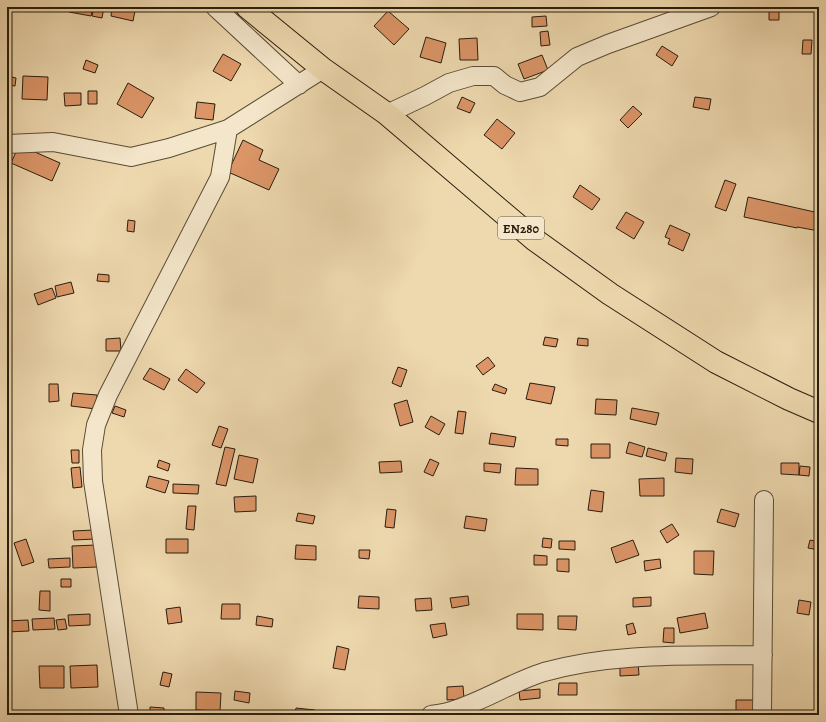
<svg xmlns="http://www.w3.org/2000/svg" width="826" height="722" font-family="Alegreya,serif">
  <rect width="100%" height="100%" fill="#eed8ae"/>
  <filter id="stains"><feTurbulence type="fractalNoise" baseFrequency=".005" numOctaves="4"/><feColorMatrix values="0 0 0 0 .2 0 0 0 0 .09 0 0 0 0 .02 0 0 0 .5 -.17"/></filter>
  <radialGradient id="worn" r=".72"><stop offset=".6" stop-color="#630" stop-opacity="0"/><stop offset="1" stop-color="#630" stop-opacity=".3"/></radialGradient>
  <path fill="#db9567" stroke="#281d0e" d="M69 7H93L91 16 69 12Z
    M94 7H104L102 18 92 16Z
    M112 7 135 11 133 21 111 16Z
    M769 7H779V20H769Z
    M801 7H819V12L800 11Z
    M388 11 409 29 394 45 374 26Z
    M546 16 547 26 532 27V17Z
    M548 31 550 45 541 46 540 32Z
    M426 37 446 43 441 63 420 57Z
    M477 38 478 60H460L459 39Z
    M803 40H812L811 54H802Z
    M662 46 678 56 672 66 656 55Z
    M223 54 241 64 231 81 213 71Z
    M542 55 548 70 524 79 518 64Z
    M86 60 98 65 95 73 83 69Z
    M7 76 16 78 15 86 7 85Z
    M23 76 48 77 47 100 22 99Z
    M128 83 154 98 142 118 117 104Z
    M88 91H97V104H88Z
    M64 93H81V105L65 106Z
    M462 97 475 103 470 113 457 108Z
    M695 97 711 99 709 110 693 107Z
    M197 102 215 104 213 120 195 118Z
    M633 106 642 114 628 128 620 120Z
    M497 119 515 133 502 149 484 135Z
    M243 140 263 150 259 160 279 169 269 190 228 172Z
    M19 145 60 163 52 181 11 163Z
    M725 180 736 184 726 211 715 207Z
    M580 185 600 199 592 210 573 197Z
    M748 197 819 213V231L797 227V228L744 217Z
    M626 212 644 222 634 239 616 228Z
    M128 220 135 221 134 232 127 231Z
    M670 225 690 234 683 251 668 244 670 239 665 237Z
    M98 274 109 275V282L97 281Z
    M71 282 74 293 57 297 55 286Z
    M52 288 56 298 38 305 34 294Z
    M545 337 558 339 556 347 543 345Z
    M120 338 121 351H106V339Z
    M578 338 588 339V346L577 345Z
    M488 357 495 366 483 375 476 366Z
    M398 367 407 370 401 387 392 383Z
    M150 368 170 379 164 390 143 379Z
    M186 369 205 383 197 393 178 380Z
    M530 383 555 387 551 404 526 399Z
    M49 384H58L59 401 49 402Z
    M495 384 507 389 505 394 492 390Z
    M73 393 97 395 96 409 71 406Z
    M596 399 617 400 616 415 595 414Z
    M407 400 413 422 400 426 394 404Z
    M115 406 126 410 124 417 112 413Z
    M632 408 659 413 656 425 630 419Z
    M458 411 466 412 463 434 455 433Z
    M431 416 445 424 439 435 425 427Z
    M219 426 228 429 221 448 212 445Z
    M491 433 516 437 514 447 489 444Z
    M556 439H568V446L556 445Z
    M629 442 645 447 642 457 626 453Z
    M591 444H610V458H591Z
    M225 447 235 449 226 486 216 484Z
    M648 448 667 453 665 461 646 456Z
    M71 450H79V463H72Z
    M239 455 258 459 253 483 234 479Z
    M676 458 693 459 692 474 675 472Z
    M430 459 439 463 433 476 424 472Z
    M159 460 170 464 168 471 157 467Z
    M401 461 402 472 380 473 379 462Z
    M484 463 501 464 500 473 484 471Z
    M781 463H799V475L781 474Z
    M800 466 810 467 809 476 799 475Z
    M80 467 82 487 73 488 71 468Z
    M516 468 538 469V485H515Z
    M149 476 169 481 165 493 146 487Z
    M664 478V496H640L639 479Z
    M173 484 199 485 198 494 173 493Z
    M591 490 604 492 602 512 588 510Z
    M256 496V511L235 512 234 497Z
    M188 506H196L194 530 186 529Z
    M387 509 396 510 394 528 385 527Z
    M721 509 739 514 735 527 717 522Z
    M298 513 315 516 313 524 296 521Z
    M466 516 487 519 485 531 464 528Z
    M672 524 679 535 667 543 660 531Z
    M94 530 95 539 74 540 73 531Z
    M543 538 552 539 551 548 542 547Z
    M26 539 34 562 22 566 14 543Z
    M166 539H188V553H166Z
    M633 540 639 555 616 563 611 548Z
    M810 540 819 542V550L808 548Z
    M559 541H575V550L559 549Z
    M96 545 97 567 73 568 72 546Z
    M296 545 316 546V560L295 559Z
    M359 550H370L369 559 359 558Z
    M694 551H714L713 575 694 574Z
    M534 555 547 556V565H534Z
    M70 558V567L49 568 48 559Z
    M557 559H569V572L557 571Z
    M660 559 661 568 645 571 644 561Z
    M61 579H71V587H61Z
    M40 591H50V611L39 610Z
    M359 596 379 597V609L358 608Z
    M468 596 469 605 452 608 450 598Z
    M651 597V606L633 607V598Z
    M431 598 432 610 416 611 415 599Z
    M799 600 811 602 809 615 797 613Z
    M222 604H240V619H221Z
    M180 607 182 622 168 624 166 609Z
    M705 613 708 628 680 633 677 618Z
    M90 614V625L69 626 68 615Z
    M517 614H543V630L517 629Z
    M257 616 273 619 272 627 256 625Z
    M558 616H577L576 630 558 629Z
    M54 618 55 629 33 630 32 619Z
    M65 619 67 629 58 630 56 620Z
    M28 620 29 631 7 632V621Z
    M445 623 447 635 433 638 430 625Z
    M633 623 636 633 628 635 626 625Z
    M664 628H674V643L663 642Z
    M337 646 349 649 345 670 333 668Z
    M638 662 639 675 620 676V663Z
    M97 665 98 687 71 688 70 666Z
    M39 666H64V688H40Z
    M163 672 172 674 169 687 160 685Z
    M559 683H577V695H558Z
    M463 686 464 699 447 700V687Z
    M540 689V698L520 700 519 691Z
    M235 691 250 693 249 703 234 700Z
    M196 692 221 693 220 711 196 710Z
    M736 700H756V715H736Z
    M150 707 164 708V715H150Z
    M296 708 315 710 314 715 295 714Z"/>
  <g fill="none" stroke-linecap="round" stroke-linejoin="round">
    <defs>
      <path id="minor" d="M215 7 299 85
        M387 114 425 96 449 83 473 76H494L505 85 520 92 540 87 577 57 608 44 711 7
        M7 144 53 142 131 157 169 148 228 129 323 69
        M129 715 93 481 92 450 96 425 108 395 220 177 228 129
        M431 715C437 714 445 713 451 711 484 701 512 682 544 672 615 652 690 656 763 655
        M762 715 764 500"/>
      <path id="primary" d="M247 7 323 69 387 114 535 240 610 294 716 362 789 399 819 412"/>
    </defs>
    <use href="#minor" stroke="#5a4c36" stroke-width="20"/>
    <use href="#primary" stroke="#281d0e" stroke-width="24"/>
    <use href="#minor" stroke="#f4e6ca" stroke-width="18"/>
    <use href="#primary" stroke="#eed8ae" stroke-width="22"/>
  </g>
  <g text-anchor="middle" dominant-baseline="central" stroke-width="4" stroke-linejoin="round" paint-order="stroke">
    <rect fill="#f4e6ca" stroke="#655946" stroke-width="1" x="498" y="217" width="46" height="22" rx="3"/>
    <g font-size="13" font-weight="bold" fill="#281d0e">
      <text x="521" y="228">EN280</text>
    </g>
  </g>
  <rect width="826" height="722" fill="none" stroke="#eed8ae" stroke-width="24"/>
  <rect x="8" y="8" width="810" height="706" fill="none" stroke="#281d0e" stroke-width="2"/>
  <rect x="12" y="12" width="802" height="698" fill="none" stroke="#281d0e"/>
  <rect width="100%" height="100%" filter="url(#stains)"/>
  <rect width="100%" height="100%" fill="url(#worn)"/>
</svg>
